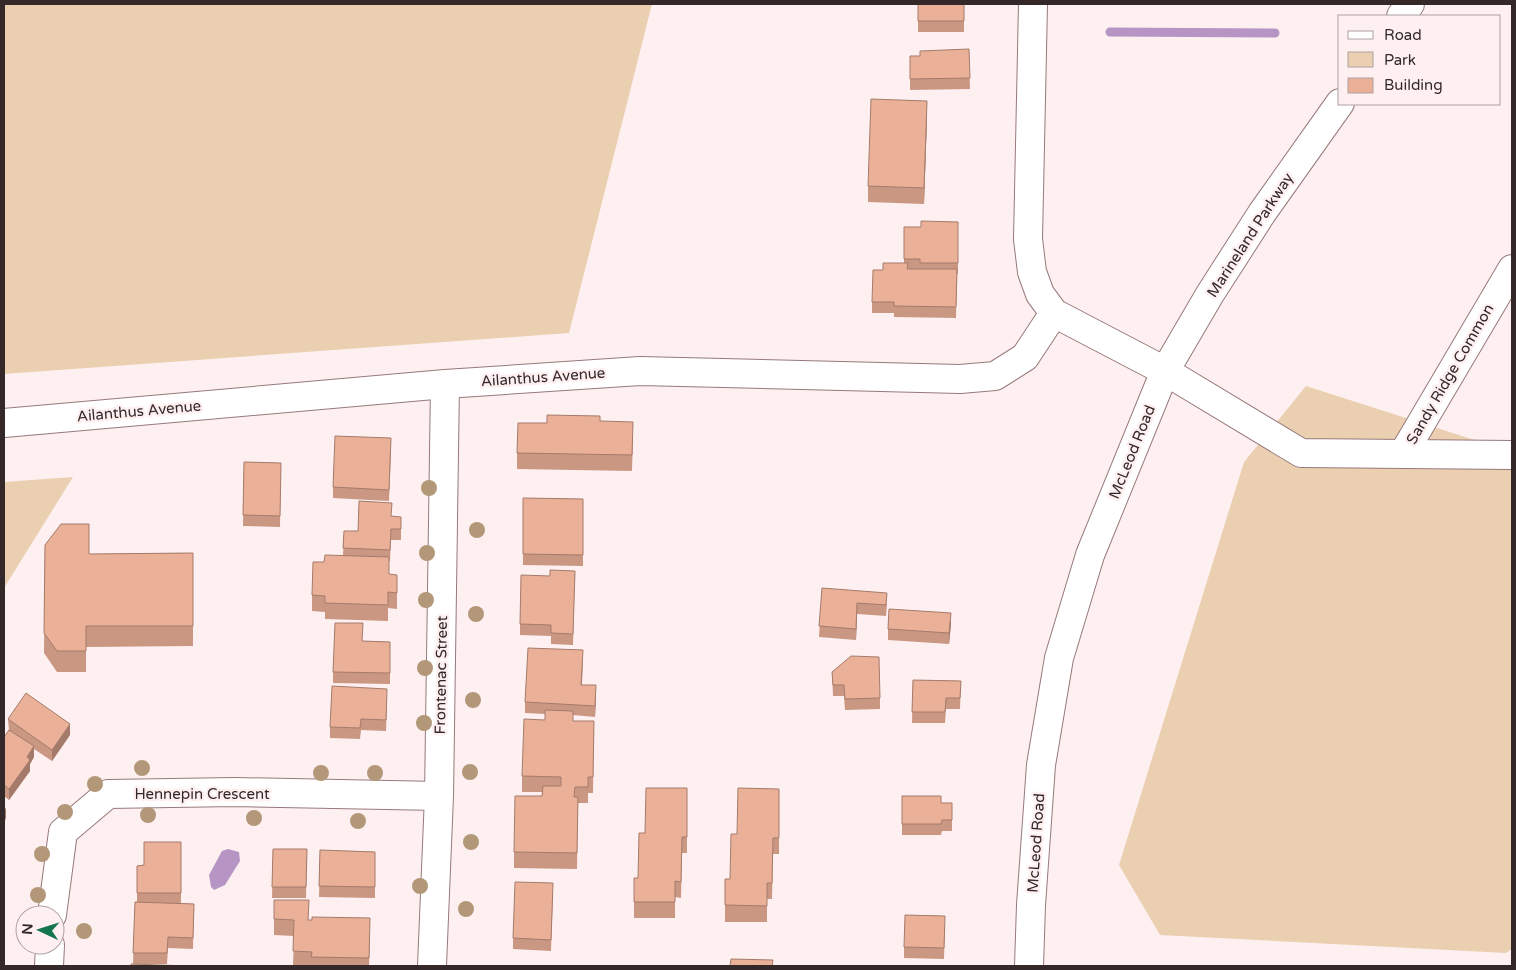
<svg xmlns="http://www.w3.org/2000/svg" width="1516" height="970" font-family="'Varela Round',sans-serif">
  <rect width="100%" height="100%" fill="#fef0f1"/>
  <path fill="#ead0b1" d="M4 4H652L569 333 4 374Z
    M1306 386 1512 452V949L1506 953 1160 935 1119 865 1244 462Z
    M73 477 4 588V482Z"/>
  <path fill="#b695c5" d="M228 849 239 852 240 861 225 885 214 890 211 887 209 875 222 851Z"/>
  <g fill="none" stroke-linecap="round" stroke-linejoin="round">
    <path stroke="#b695c5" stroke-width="9" d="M1110 32 1275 33"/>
    <defs>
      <path id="minor" d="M1033 4 1028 239 1032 272 1040 294 1054 313 1165 371 1301 453 1512 455
        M4 423 445 384 640 371 960 379 995 376 1025 357 1054 313
        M1403 454 1512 269
        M52 915 63 832 108 794 235 792 439 796
        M49 966 50 945
        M432 966 439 796 445 384"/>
      <path id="secondary" d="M1401 16 1410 4
        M1029 966 1031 905 1041 765 1059 658 1090 555 1165 371 1210 294 1262 213 1340 103"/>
    </defs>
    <use href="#minor" stroke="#97797b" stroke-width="30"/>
    <use href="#secondary" stroke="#97797b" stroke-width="30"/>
    <use href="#minor" stroke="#fff" stroke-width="28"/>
    <use href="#secondary" stroke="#fff" stroke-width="28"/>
  </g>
  <g fill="#b29779">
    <circle cx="429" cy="488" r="8"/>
    <circle cx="477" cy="530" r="8"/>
    <circle cx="427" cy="553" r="8"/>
    <circle cx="426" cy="600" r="8"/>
    <circle cx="476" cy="614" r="8"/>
    <circle cx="425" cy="668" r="8"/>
    <circle cx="473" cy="700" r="8"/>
    <circle cx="424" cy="723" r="8"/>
    <circle cx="142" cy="768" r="8"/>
    <circle cx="470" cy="772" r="8"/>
    <circle cx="321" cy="773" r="8"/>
    <circle cx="375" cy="773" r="8"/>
    <circle cx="95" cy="784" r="8"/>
    <circle cx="65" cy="812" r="8"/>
    <circle cx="148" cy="815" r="8"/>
    <circle cx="254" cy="818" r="8"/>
    <circle cx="358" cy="821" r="8"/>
    <circle cx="471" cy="842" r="8"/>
    <circle cx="42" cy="854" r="8"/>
    <circle cx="420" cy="886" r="8"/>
    <circle cx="38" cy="895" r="8"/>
    <circle cx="466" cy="909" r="8"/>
    <circle cx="84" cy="931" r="8"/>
  </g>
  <path fill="#ca9783" d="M918 4H964V32H918Z
    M969 49 970 89 910 90V56H920Z
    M927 117 924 204 868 202V186Z
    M958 222V274H957L956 318 894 317V313H872V302L904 263V227H921Z
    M600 421 633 438 632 471 517 469V453L547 423Z
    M391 450 389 501 333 498V487Z
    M244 462 281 463 280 527 243 526Z
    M523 498 583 499V566L523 565Z
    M392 517H401V540H391L390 561H389V574L397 591V609L388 608V621L325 619V612L312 611V595L324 562 343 556 344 531H358Z
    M45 545 89 554 193 553V646L86 647V672H57L44 653Z
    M575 571 573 645 551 644V636L520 635V624L550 576Z
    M822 588 887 604 886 616 857 614 856 640 819 637Z
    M951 624 949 644 888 640V629Z
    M363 641 390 642V684L333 683V672Z
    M583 661 582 685 596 696 595 717 573 715V721H594L593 793H588V803H578L577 869 514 868V852L542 796V792H522V776L545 720V714L525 713V702Z
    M832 672 880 698V709L845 710 844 696H833Z
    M913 680 961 681 960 709H946L945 723H912Z
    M387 700 386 731 361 730 360 739 330 738V727Z
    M8 719 70 735 52 761 34 749V757L30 764V771L9 800 4 796V737L9 731Z
    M687 788V853H682L681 898 675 897V918H634V878H638L645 833Z
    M779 789V854H773L772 899H767V922H725V879H730L737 834Z
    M902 796 941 803H952V831H942L941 835H902Z
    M181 842V903L194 904 193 949 168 948 167 964H133L135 902H137V866L144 865Z
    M273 849H307L306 898H272Z
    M320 850 375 852V898L319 897Z
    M553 894 551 951 513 949V938Z
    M274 900 309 920 370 934 369 966H293L294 936 274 935Z
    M945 927 944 959 904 958V947Z"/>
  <path fill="#a47b6a" d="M927 101V117L924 204V188Z
    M857 603V614L856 640V629Z
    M951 613V624L949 644V633Z
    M596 685V696L595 717V706Z
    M70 724V735L52 761V750Z
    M34 746V757L30 764V771L9 800V789L27 757Z
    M6 807V818L4 823V812Z"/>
  <path fill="#ebb098" stroke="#a47b6a" d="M918 4H964V21H918Z
    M969 49 970 78 910 79V56H920V51Z
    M871 99 927 101 924 188 868 186Z
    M921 221 958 222V263H920V259H904V227H921Z
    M883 263H908L907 269H957L956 307 894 306V302H872L873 270H883Z
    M547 415 600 416V421L633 422 632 455 517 453 518 423H547Z
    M335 436 391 438 389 490 333 487Z
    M244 462 281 463 280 516 243 515Z
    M523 498 583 499V555L523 554Z
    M359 501 392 503 391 516 401 517V529H391L390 550 343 548 344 531H358Z
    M61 524H89V554L193 553V626H86V651H57L44 633 45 545Z
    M325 555 389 557V574L397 575V593L388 592V605L325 603V596L312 595 313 562H324Z
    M550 570 575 571 573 634 551 633V625L520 624 521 575 550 576Z
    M822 588 887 593 886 605 857 603 856 629 819 626Z
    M889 609 951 613 949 633 888 629Z
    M335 623H363L362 641 390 642V673L333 672Z
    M528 648 583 650 581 685H596L595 706 525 702Z
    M851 656 879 657 880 698 845 699 844 685H833L832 672Z
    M913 680 961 681 960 698H946L945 712H912Z
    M332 686 387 689 386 720 361 719 360 728 330 727Z
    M26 693 70 724 52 750 8 719Z
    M545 710 573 711V721H594L593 777H588V787H575L574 797H578L577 853 514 852 515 796H542L543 786H561V777L522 776 524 719 545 720Z
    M9 730 34 746 27 757 30 760 9 789 4 785V737Z
    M646 788H687V837H682L681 882 675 881V902H634V878H638L639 833H645Z
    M738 788 779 789V838H773L772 883H767V906L725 905V879H730L731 834H737Z
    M902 796H941V803H952V820H942L941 824H902Z
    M144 842H181V893H137V866L144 865Z
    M273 849H307L306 887H272Z
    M320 850 375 852V887L319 886Z
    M515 882 553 883 551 940 513 938Z
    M274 900H309L308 920H312V917L370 918 369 958 311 957 312 952 293 951 294 920 274 919Z
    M135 902 194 904 193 938 168 937 167 953H133Z
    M905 915 945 916 944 948 904 947Z
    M731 959 773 960 772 966H730Z
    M131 964 189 966H131Z"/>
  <g text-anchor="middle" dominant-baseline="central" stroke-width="5" stroke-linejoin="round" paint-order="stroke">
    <g font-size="15" fill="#352829" stroke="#fef0f1">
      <text transform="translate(1250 235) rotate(-57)">Marineland Parkway</text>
      <text transform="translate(1450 374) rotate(-60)">Sandy Ridge Common</text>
      <text transform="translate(543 377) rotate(-4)">Ailanthus Avenue</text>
      <text transform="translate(139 411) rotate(-5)">Ailanthus Avenue</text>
      <text transform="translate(1132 452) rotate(-68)">McLeod Road</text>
      <text transform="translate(441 675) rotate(-89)">Frontenac Street</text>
      <text x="202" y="794">Hennepin Crescent</text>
      <text transform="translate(1036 843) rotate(-86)">McLeod Road</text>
    </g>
  </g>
  <rect width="1516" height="970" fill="none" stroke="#352829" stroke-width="10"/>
  <rect x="1338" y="15" width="162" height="90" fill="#fef0f1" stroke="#aea0a1"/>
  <rect x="1348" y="31" width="25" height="8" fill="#ffffff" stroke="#aea0a1"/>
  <text x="1384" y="40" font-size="15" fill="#352829">Road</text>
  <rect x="1348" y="52" width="25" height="15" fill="#ead0b1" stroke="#aea0a1"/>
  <text x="1384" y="65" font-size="15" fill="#352829">Park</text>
  <rect x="1348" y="78" width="25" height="15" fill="#ebb098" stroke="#aea0a1"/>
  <text x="1384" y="90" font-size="15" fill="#352829">Building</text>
  <g transform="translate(40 930) rotate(274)"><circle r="24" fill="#fef0f1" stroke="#aea0a1"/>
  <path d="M0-4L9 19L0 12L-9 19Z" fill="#14764e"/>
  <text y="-8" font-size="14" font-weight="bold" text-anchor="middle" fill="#352829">N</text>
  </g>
</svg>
